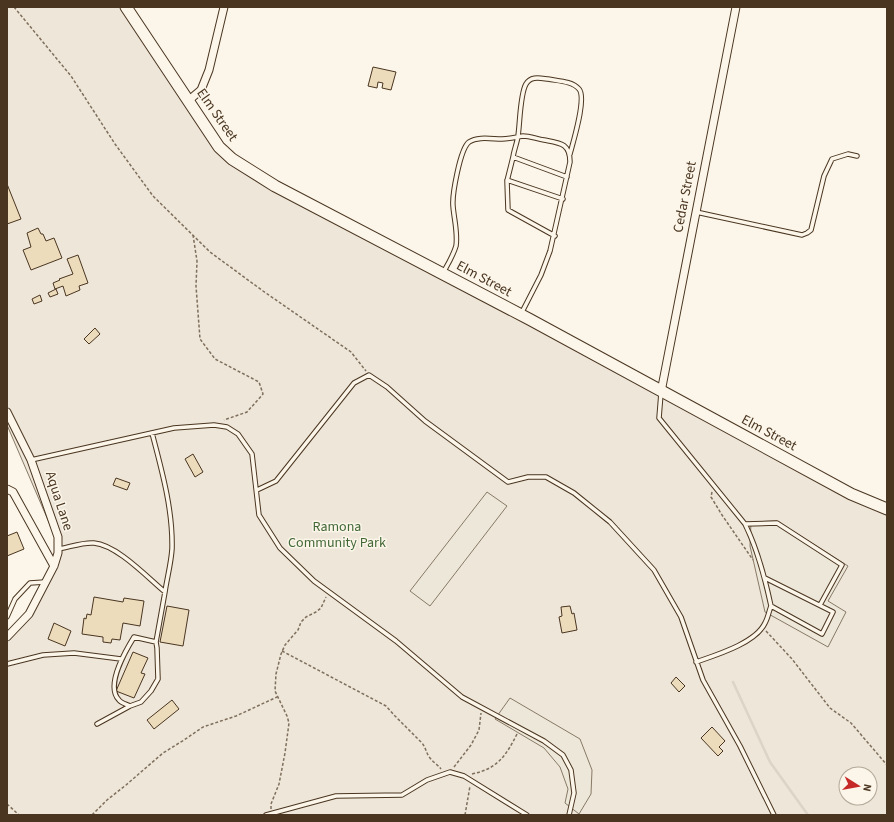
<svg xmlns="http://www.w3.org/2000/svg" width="894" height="822" font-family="'Source Sans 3',sans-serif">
  <rect width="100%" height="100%" fill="#fbf6e9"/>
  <path fill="#ede6d9" stroke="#887966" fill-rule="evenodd" d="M7 7H125L232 159 887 508V815H7V638L22 623 58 554 54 534 7 425ZM846 774H870V798H846Z"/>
  <path fill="#ede7d9" stroke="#887966" d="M487 492 507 506 430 606 410 591Z
    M777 521 848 566 828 601 846 612 828 647 765 612 750 546 751 522Z
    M510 698 580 739 592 770 591 794 579 814 565 803 568 789 560 767 544 748 495 719Z"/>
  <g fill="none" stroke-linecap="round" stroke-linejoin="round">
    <path stroke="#dcd4c6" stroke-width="2.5" d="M733 682 770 762 808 815"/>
  </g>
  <path fill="#ecdcbc" stroke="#4a3520" d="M373 67 396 72 391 90 382 88 383 83 378 82 377 88 368 86Z
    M7 184 21 219 7 224Z
    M38 228 41 234H43L46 241 54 238 62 258 31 270 23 250 31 247 27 233Z
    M78 255 88 283 79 286 80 290 66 296 63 286 55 289 53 283 60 280 59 279 73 274 67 259Z
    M56 289 58 294 50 297 48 293Z
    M40 295 42 301 34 304 32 299Z
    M95 328 100 334 89 344 84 339Z
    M193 454 203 472 195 477 185 459Z
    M116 478 130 483 127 490 113 485Z
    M17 532 24 549 7 556V536Z
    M94 597 123 602 124 598 144 601 140 626 123 623 120 640 112 639 111 643 103 642V637L82 634 84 618 86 619 87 614 91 615Z
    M167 606 189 610 183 646 160 642Z
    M570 606 572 614 574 613 577 630 562 633 559 617 562 616 561 607Z
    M54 623 71 631 65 646 48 639Z
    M133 652 148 658 141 673 145 674 134 698 116 691Z
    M676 677 685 686 679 692 671 683Z
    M172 700 179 709 154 729 147 720Z
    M712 727 725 741 719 747 723 751 718 756 701 738Z"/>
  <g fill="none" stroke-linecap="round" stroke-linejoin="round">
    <defs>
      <path id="lane" d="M513 157 507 181 508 210 555 236
        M567 177 513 157C514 150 517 143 518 136 520 123 520 94 526 84 531 76 539 78 548 79 558 81 572 81 579 89 587 98 573 142 570 154
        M507 180 563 199
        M696 212 802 235 807 233 811 230 824 176 832 159 848 154 857 156
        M443 273C448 264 453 256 456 246 458 233 454 219 453 206 452 195 460 149 469 142 478 136 492 139 502 139 509 139 516 137 523 136 530 136 537 139 544 140 560 143 570 143 570 162L550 251 541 275 521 314
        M661 393 659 418 745 524C758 550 765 578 771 606L822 634 833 612 765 578
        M152 433C162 471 173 510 172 549 171 564 167 578 165 592
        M31 460 174 428 214 425 227 427 238 434 252 454 259 515 280 548 314 581 396 641 462 697 544 741 563 755 571 770 574 793 569 815
        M257 490 276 481 354 383 369 375 387 387 425 421 508 482 528 477H546L574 493 610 522 654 570 681 617 703 680 740 746 774 815
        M745 524 777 523 842 565 820 605
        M58 549C70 547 83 542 94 543 117 545 147 577 165 592L156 642 134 637C126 650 105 686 119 700 121 703 126 704 130 706L141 702 151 691 158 679 157 648 156 642
        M7 617 15 599 30 583 45 582
        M696 662C716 655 756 643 765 623 768 618 769 611 771 606
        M7 664 43 655 74 653 121 659
        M97 724 130 706
        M266 815 336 796 402 795 427 780 450 772 464 776 527 815"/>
      <path id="street" d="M188 101 201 90 209 70 224 7
        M661 392 736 7
        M7 412 31 460 58 537V553L54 566 29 614 7 637
        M7 489 13 492 54 566"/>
      <path id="secondary" d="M126 7 219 147 232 159 275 186 529 319 851 494 887 509"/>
    </defs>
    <use href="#lane" stroke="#4a3520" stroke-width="5.5"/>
    <use href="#street" stroke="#4a3520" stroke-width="9"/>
    <use href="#secondary" stroke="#4a3520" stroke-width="13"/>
    <path stroke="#7f6f5c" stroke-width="1.5" stroke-dasharray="3 2" stroke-linecap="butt" d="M14 7 71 76 115 144 153 196 210 252 263 291 351 352 366 371
      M193 235 197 261 196 286 200 339 215 359 259 382 263 394 247 412 224 420
      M712 492 711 497 722 515 753 560
      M766 631 792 659 830 708 851 723 887 765
      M282 651 386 706 395 716 422 743C426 748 426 753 430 758 433 762 438 765 441 769
      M454 767 471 745 479 730 481 713
      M472 774C497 769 506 756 517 734
      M7 804 19 815
      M271 809V804L279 784 285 753 289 723 287 716 275 691 276 674 281 654 285 645 298 630 301 622 306 617 316 612 321 608 326 597
      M92 815 107 800 126 785 163 753 184 740 203 727 236 716 277 697
      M465 815 470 786"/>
    <use href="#lane" stroke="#fbf6e9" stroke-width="3.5"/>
    <use href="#street" stroke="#fbf6e9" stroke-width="7"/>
    <use href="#secondary" stroke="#fbf6e9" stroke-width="11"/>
  </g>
  <g text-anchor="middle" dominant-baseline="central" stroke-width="3" stroke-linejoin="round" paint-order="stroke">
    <g font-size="14" fill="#4a3520" stroke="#fbf6e9">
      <text transform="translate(217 115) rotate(55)">Elm Street</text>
      <text transform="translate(685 197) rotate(-79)">Cedar Street</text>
      <text transform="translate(484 279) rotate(28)">Elm Street</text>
      <text transform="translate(769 433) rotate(28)">Elm Street</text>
      <text transform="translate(59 501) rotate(72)">Aqua Lane</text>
    </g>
    <g font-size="14" fill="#436837" stroke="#fbf6e9">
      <text x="337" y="527">Ramona<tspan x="337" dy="16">Community Park</tspan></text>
    </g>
  </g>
  <rect width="894" height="822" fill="none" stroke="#4a3520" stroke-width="16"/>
  <g transform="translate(858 786) rotate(101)"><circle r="19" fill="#fbf6e9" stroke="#b4a999"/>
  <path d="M0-3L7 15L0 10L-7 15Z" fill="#c62828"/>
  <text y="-6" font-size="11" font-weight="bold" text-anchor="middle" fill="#4a3520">N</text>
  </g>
</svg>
